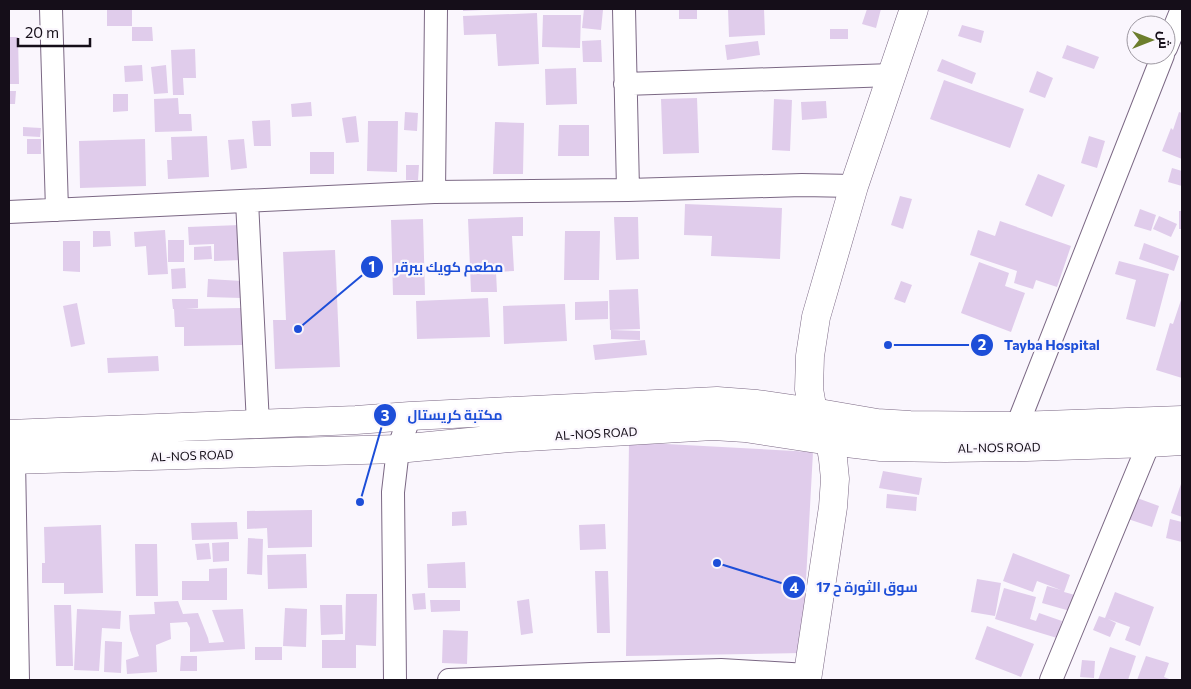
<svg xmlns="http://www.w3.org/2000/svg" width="1191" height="689" font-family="Commissioner,Cairo,sans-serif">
  <rect width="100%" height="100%" fill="#faf6fd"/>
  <path fill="#e0cceb" d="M107 9H132V26H107Z
    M463 9H483V10L463 11Z
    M584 9 603 10 601 30 582 28Z
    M679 9H697V19H679Z
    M728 9H764L765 35 729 37Z
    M867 9H881L876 28 862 24Z
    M537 13 539 64 498 66 496 34 464 35 463 16Z
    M543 15H581L580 48 542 47Z
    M962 25 984 31 981 43 958 36Z
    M132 27H152L153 41H132Z
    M830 29H848V39H830Z
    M9 37H18L19 84H9Z
    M601 40 602 62H583L582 41Z
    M758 41 760 55 727 60 725 45Z
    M1067 45 1099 57 1094 69 1062 58Z
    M195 49 196 78H183L184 95H173L171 50Z
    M942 59 976 73 972 84 937 71Z
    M142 65 143 81 125 82 124 66Z
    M166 65 168 93 154 94 151 67Z
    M576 68 577 104 546 105 545 69Z
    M1037 71 1053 78 1045 98 1029 92Z
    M944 80 1024 109 1010 148 930 119Z
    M9 91H16L15 104H9Z
    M113 94H128V111L113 112Z
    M178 98 179 114H191L192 131 155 132 154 99Z
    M697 98 699 153 663 154 661 99Z
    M774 99 792 100 790 151 772 150Z
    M826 101 827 118 802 120 801 102Z
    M311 102 312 116 292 117 291 104Z
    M405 112 418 113 417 131 404 130Z
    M1179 112 1182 113V159L1162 151 1171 128 1173 130Z
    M356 116 359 142 346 143 342 118Z
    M270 120 271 146H254L252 121Z
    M368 121H398L397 172 367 171Z
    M495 122 524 123 523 174H493Z
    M559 125H589V156H558Z
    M23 127 41 128 40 137 23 136Z
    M207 136 209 177 168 179 167 160H172L171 137Z
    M1089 136 1105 141 1097 168 1081 163Z
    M27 139H41V154H27Z
    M145 139 146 186 80 188 79 141Z
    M244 139 247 168 231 170 228 140Z
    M310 152H334V174H310Z
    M406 165H419L418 180H406Z
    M1172 168 1182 171V186L1168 182Z
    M1038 174 1065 185 1052 217 1025 205Z
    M900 196 912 199 903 229 891 225Z
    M685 204 782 208 780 259 711 256 712 236 684 235Z
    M1140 209 1156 215 1151 231 1134 226Z
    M1179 211H1182V229H1179Z
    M1159 216 1177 224 1171 237 1153 229Z
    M523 217V236H512L514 271 496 272 497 292H471L468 219Z
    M614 217H638L639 259 616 260Z
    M423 219 425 295H393L391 220Z
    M1000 221 1071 246 1057 287 1036 280 1033 289 1014 283 1017 271 970 255 978 230 995 236Z
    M240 225 242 260 214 261V244L189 245 188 227Z
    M165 230 168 274 148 275 146 246 135 247 134 232Z
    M93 231H110L111 246 93 247Z
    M565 231H600L599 280H564Z
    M168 240H184V262H168Z
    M63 241H80V272L63 271Z
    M1144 243 1179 256 1174 271 1139 259Z
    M211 246 212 259 194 260V247Z
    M335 250 340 367 275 369 273 320H286L283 252Z
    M1119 261 1169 274 1155 327 1126 319 1136 280 1115 274Z
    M979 262 1009 273 1005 286 1025 293 1011 332 961 313Z
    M185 268 186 288 172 289 171 269Z
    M208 279 242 281 241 298 207 297Z
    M901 281 912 285 905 303 894 299Z
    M638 289 640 329 610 330 609 290Z
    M1182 297V378L1156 370 1170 323 1173 324Z
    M488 298 490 337 417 339 416 301Z
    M172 299H198V308L186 309 242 308V345L184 346V327H175L174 309H173Z
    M608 301V319L575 320V302Z
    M77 303 85 344 71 347 63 306Z
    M565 304 567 341 504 344 503 306Z
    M611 330 640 331V340L611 339Z
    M645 340 647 355 595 360 593 345Z
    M158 356 159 371 108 373 107 358Z
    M629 442 813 452 802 653 626 656Z
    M883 471 922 478 919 495 879 488Z
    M1182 481V517L1171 513Z
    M887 494 917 497 916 511 886 508Z
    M1129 495 1159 506 1152 527 1122 517Z
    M312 510V547L268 548 267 528 247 529V511Z
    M466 511 467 525 452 526V512Z
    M1170 519 1182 522V542L1166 538Z
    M237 522 238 539 192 540 191 523Z
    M605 524 606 549 580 550 579 525Z
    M101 525 103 593 64 594V583H42V563H45L44 527Z
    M248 538 263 539 262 575 247 574Z
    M229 542V561L213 562 212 543Z
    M209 543 211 559 197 560 195 544Z
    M135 544H157L158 596H136Z
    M1013 553 1070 575 1064 592 1075 595 1070 611 1042 603 1047 586 1061 590 1037 581 1033 592 1003 581Z
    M306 554 307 588 268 589 267 555Z
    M465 562 466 588H428L427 564Z
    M227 568V600H182V581H209V569Z
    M595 571H608L610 633H597Z
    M977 579 1001 583 995 616 971 612Z
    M1004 588 1036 597 1030 619 1036 621 1039 613 1062 621 1057 638 995 619Z
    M1115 592 1154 607 1140 646 1125 640 1130 627 1108 619 1116 623 1110 637 1093 630 1099 616 1105 618Z
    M425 593 426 609 414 610 412 594Z
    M346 594H377L376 646 356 645V668H322V640H345Z
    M529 599 533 633 521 635 517 601Z
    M430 600H460V611L431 612Z
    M178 601 183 614 198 613 208 638 209 643 224 642 212 610 243 609 245 649 190 652V628L187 622 170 623 171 639 156 645 157 672 127 674 126 660 139 656 130 630 129 615 155 614 154 602Z
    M54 605H71L73 666H56Z
    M320 605H342L343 634 321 635Z
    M285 608 307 609 306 647 283 646Z
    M77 609 121 611 120 629 102 628 99 671 74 670Z
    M987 626 1034 644 1021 677 975 659Z
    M443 630 468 631 467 664 442 663Z
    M105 641 122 642 121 673 104 672Z
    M255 647H282V660H255Z
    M1110 647 1136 656 1128 680H1098Z
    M181 656H197V671H180Z
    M1146 656 1169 663 1164 677 1172 680H1137Z
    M1082 660 1095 661 1094 678 1080 677Z"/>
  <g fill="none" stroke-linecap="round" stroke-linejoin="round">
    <defs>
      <path id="street" d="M51 9 57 210
        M624 9 628 190
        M1166 48 1182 9
        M625 84 892 75
        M434 192 436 9
        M247 201 258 424
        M9 212 434 192 628 190 802 185 854 186
        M1017 426 1163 55
        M14 460 18 680
        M395 680 393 492 398 449 410 416
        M449 680 591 674 721 670 808 675
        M1051 680 1149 443"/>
      <path id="secondary" d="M9 434 356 420 410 416 717 401 757 404 813 412 877 423 910 425 1017 426 1182 420
        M9 460 398 449 510 438 713 426 745 428 830 441 881 447 945 448 1027 447 1149 443 1182 441
        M807 680 833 507 835 479 833 459 830 441 813 412 809 389 810 356 816 317 854 186 914 9"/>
    </defs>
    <use href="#street" stroke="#7b6884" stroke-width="24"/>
    <use href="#secondary" stroke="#7b6884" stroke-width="29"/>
    <use href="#street" stroke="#fff" stroke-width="22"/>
    <use href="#secondary" stroke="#fff" stroke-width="28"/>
  </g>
  <g text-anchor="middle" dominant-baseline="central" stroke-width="4.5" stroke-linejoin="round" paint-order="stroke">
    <g font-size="12" fill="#150e19" stroke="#faf6fd">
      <text transform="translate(596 433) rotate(-3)">AL-NOS ROAD</text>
      <text transform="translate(999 447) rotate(-1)">AL-NOS ROAD</text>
      <text transform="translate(192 455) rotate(-2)">AL-NOS ROAD</text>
    </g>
  </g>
  <path fill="none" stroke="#1d4ed8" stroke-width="2" d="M298 329L372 267M888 345L982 345M360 502L385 415M717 563L794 587"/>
  <g fill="#1d4ed8" stroke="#faf6fd" stroke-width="2">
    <circle cx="298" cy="329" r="5"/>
    <circle cx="888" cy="345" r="5"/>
    <circle cx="360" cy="502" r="5"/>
    <circle cx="717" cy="563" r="5"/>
    <circle cx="372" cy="267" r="12"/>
    <circle cx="982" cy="345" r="12"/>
    <circle cx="385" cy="415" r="12"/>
    <circle cx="794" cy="587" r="12"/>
  </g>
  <g font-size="15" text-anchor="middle" font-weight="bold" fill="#fff">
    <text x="372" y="272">1</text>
    <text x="982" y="350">2</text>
    <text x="385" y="421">3</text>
    <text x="794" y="593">4</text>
  </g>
  <g font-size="14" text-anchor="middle" font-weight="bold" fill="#1d4ed8" stroke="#faf6fd" stroke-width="4.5" stroke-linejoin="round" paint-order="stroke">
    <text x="449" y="272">مطعم كويك بيرقر</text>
    <text x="1052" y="350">Tayba Hospital</text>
    <text x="455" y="420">مكتبة كريستال</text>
    <text x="867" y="592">سوق الثورة ح 17</text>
  </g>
  <rect width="1191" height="689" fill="none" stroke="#150e19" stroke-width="20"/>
  <g transform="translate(1151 40) rotate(90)"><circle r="24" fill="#faf6fd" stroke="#9e99a2"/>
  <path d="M0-4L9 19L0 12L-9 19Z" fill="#6d7e2d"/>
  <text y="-8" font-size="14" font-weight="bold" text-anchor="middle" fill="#150e19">ش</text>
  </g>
  <path d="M18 38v8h72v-8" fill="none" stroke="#150e19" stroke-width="2.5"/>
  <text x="25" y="38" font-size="15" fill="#150e19" stroke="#faf6fd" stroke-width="4" paint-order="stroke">20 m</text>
</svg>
